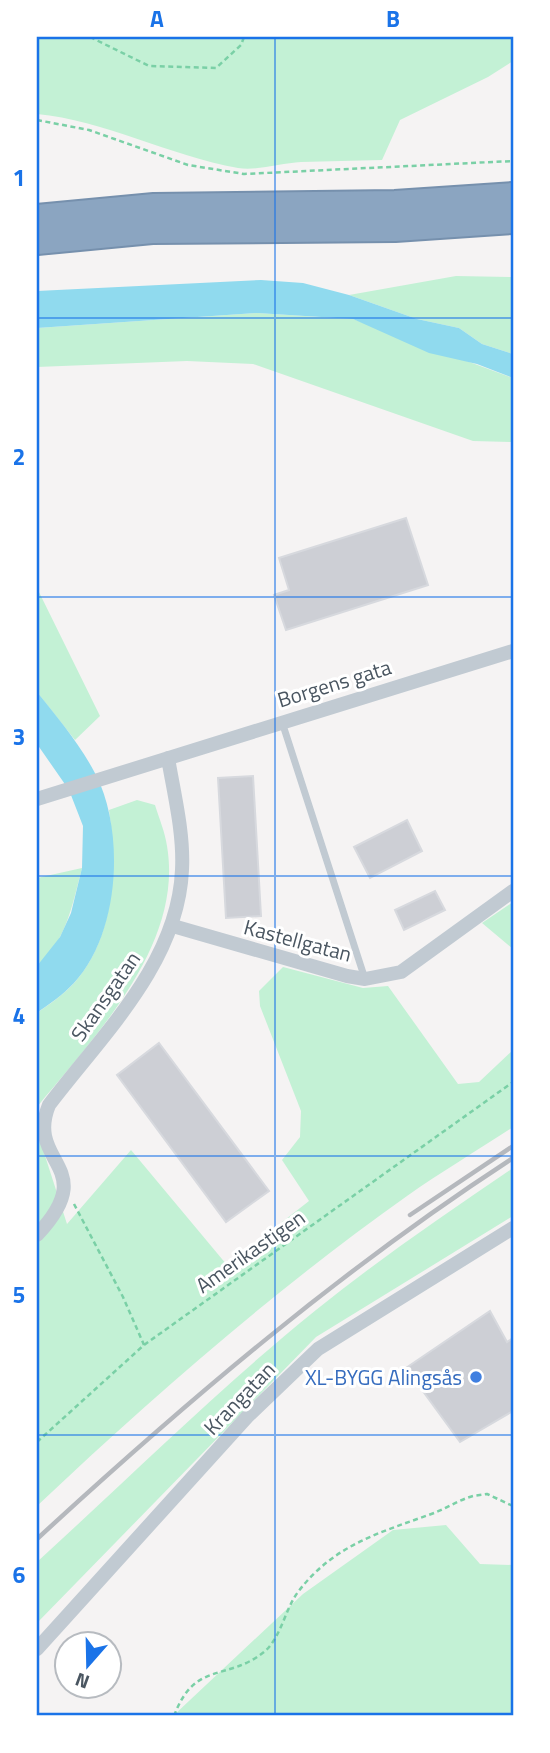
<svg xmlns="http://www.w3.org/2000/svg" width="550" height="1753" font-family="'Titillium Web',sans-serif">
  <rect width="100%" height="100%" fill="#f5f3f3"/>
  <path fill="#c3f1d5" d="M37 37H513V61L488 77 400 120 382 160C355 161 328 161 301 162 281 163 258 171 238 168 170 156 103 120 37 114Z
    M456 276 513 277V354L482 344 459 328 417 319 349 295Z
    M257 313 353 319 513 378V442L473 441 253 364 187 361 37 367V328Z
    M37 588 100 716 75 740 37 692Z
    M137 800 155 805C159 818 165 832 167 846 184 945 94 1037 37 1107V1013C50 1004 64 994 75 982 115 936 117 867 109 810Z
    M82 868C73 902 66 943 37 966V878Z
    M513 902V949L482 923Z
    M283 967 363 988 388 986 458 1084 479 1082 513 1050V1127C478 1150 441 1172 407 1196 276 1289 153 1396 37 1506V1131L67 1224 131 1150 227 1265 309 1201 282 1160 300 1137 301 1111 260 1006 259 991Z
    M513 1168V1216L316 1337 37 1623V1562C129 1478 218 1389 316 1310 379 1259 446 1214 513 1168Z
    M446 1525 480 1564 513 1565V1716H173L303 1594 393 1530Z"/>
  <path fill="#90daee" d="M261 280 303 283 349 295 417 319 459 328 482 344 513 354V378L477 364 429 353 353 319 257 313 37 328V291Z
    M37 692C58 718 80 744 96 775 125 832 120 934 74 983 63 995 49 1004 37 1013V966L60 937 71 913 82 868 83 826 69 790 37 744Z"/>
  <path fill="#cdcfd5" stroke="#d7d9de" stroke-width="2" d="M406 518 428 585 286 630 274 595 289 590 279 558Z
    M253 776 261 916 226 918 218 778Z
    M407 820 422 851 370 878 354 847Z
    M435 891 445 910 404 930 395 910Z
    M159 1043 269 1191 226 1222 117 1075Z
    M490 1311 507 1342 513 1338V1411L460 1442 406 1368Z"/>
  <g fill="none" stroke-linecap="round" stroke-linejoin="round">
    <defs>
      <path id="motorway" d="M37 218 154 207 395 204 513 196
        M37 241 152 230 395 228 513 220"/>
    </defs>
    <use href="#motorway" stroke="#7690ad" stroke-width="30"/>
    <path stroke="#7ad0a6" stroke-width="2.5" stroke-dasharray="5 3.5" stroke-linecap="butt" d="M90 37 149 66 216 68 241 45 244 37
      M37 120 89 130 188 165 244 174 513 161
      M74 1204 123 1297 144 1345
      M37 1442 144 1345 513 1082
      M174 1716C195 1660 226 1682 264 1652 281 1638 285 1609 298 1592 334 1544 382 1532 434 1513 447 1508 459 1500 473 1496L487 1494 513 1506"/>
    <path stroke="#c1cad2" stroke-width="7" d="M282 722 365 979"/>
    <path stroke="#c1cad2" stroke-width="14" d="M37 799 513 651
      M173 926 347 976 365 979 401 972 513 891
      M37 1235C102 1166 25 1164 49 1105 102 1035 178 963 182 870 184 833 174 794 168 758
      M37 1649 247 1417 318 1349 513 1228"/>
    <use href="#motorway" stroke="#8ba5c1" stroke-width="26"/>
    <path stroke="#b5b8bd" stroke-width="4.5" d="M410 1215 513 1146
      M37 1539C187 1401 342 1269 513 1158"/>
  </g>
  <path fill="none" stroke="#1a73e8" stroke-width="2" stroke-opacity="0.55" d="M275 37V1716M37 318H513M37 597H513M37 876H513M37 1156H513M37 1435H513"/>
  <circle fill="#3f7fe0" stroke="#fff" stroke-width="2.5" cx="476" cy="1377" r="7"/>
  <g text-anchor="middle" dominant-baseline="central" stroke-width="6" stroke-linejoin="round" paint-order="stroke">
    <g font-size="21" fill="#4a5661" stroke="#fff">
      <text transform="translate(334 683) rotate(-17)">Borgens gata</text>
      <text transform="translate(298 940) rotate(15)">Kastellgatan</text>
      <text transform="translate(105 996) rotate(-55)">Skansgatan</text>
      <text transform="translate(250 1251) rotate(-35)">Amerikastigen</text>
      <text transform="translate(239 1398) rotate(-46)">Krangatan</text>
    </g>
    <g font-size="21" fill="#366cbe" stroke="#fff" text-anchor="end">
      <text x="462" y="1377">XL-BYGG Alingsås</text>
    </g>
  </g>
  <rect width="550" height="1753" fill="none" stroke="#ffffff" stroke-width="77"/>
  <g transform="translate(88 1665) rotate(200)"><circle r="33" fill="#ffffff" stroke="#b7bbc0" stroke-width="2"/>
  <path d="M0-5L12 26L0 18L-12 26Z" fill="#1a73e8"/>
  <text y="-10" font-size="19" font-weight="bold" text-anchor="middle" fill="#4a5661">N</text>
  </g>
  <rect x="38" y="38" width="474" height="1676" fill="none" stroke="#1a73e8" stroke-width="2.5"/>
  <g font-size="23" text-anchor="middle" font-weight="bold" fill="#1a73e8">
    <text x="157" y="27">A</text>
    <text x="393" y="27">B</text>
    <text x="19" y="186">1</text>
    <text x="19" y="465">2</text>
    <text x="19" y="745">3</text>
    <text x="19" y="1024">4</text>
    <text x="19" y="1303">5</text>
    <text x="19" y="1583">6</text>
  </g>
</svg>
